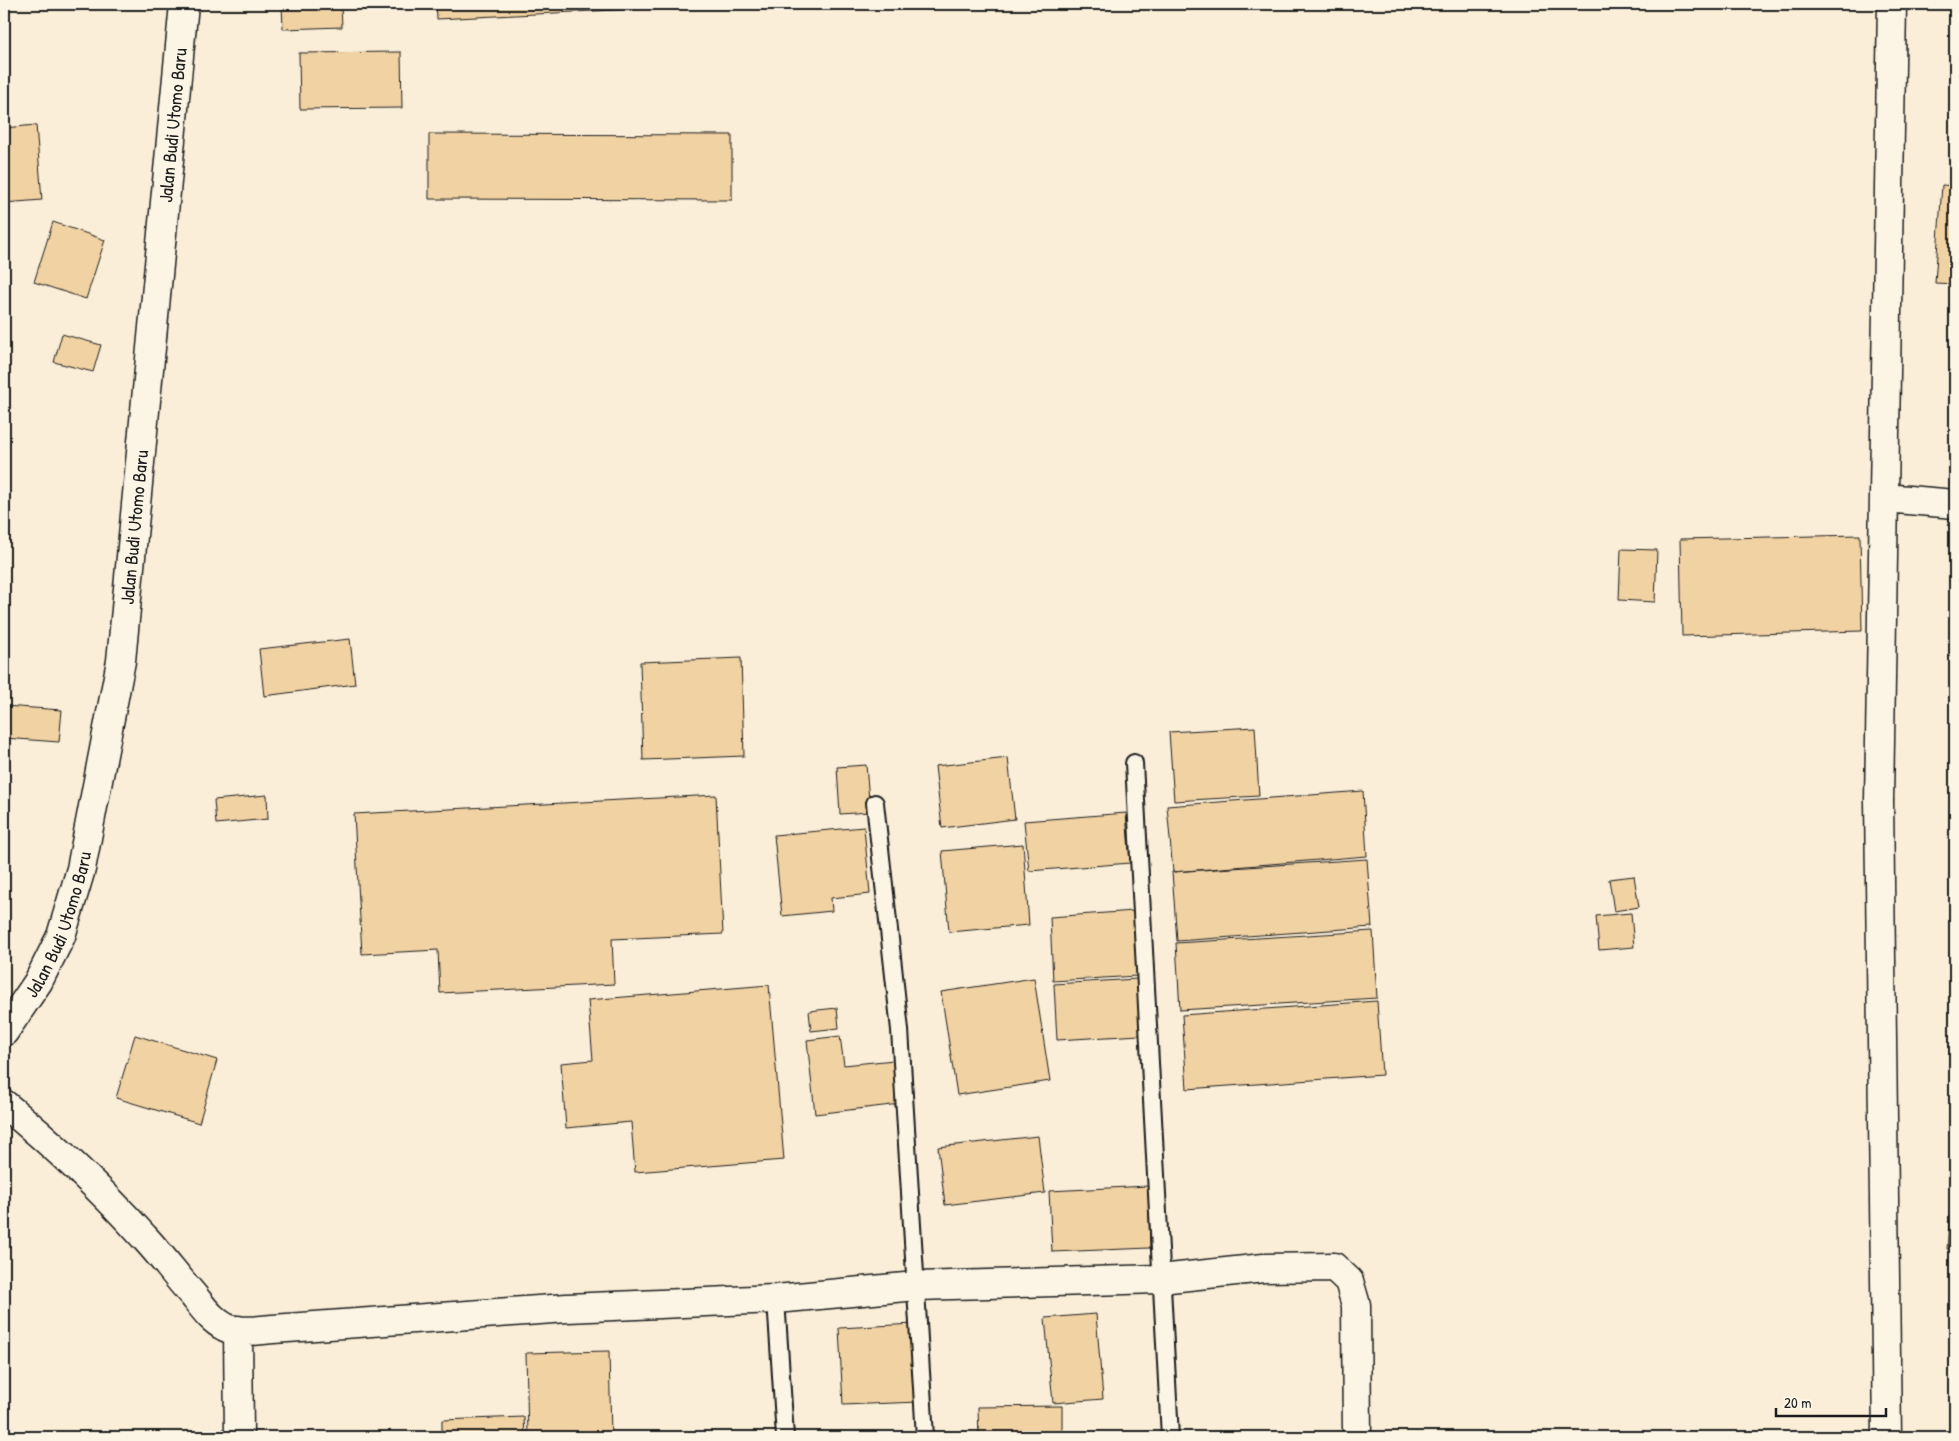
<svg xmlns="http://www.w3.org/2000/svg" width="1959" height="1441" font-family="'Patrick Hand',sans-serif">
  <rect width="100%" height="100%" fill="#faeed8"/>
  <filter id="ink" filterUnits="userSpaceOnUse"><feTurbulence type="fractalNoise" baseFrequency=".02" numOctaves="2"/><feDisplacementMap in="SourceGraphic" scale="10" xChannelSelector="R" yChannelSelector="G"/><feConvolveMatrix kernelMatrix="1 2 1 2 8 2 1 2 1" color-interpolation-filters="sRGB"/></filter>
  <g filter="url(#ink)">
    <path fill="#f1d2a3" stroke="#1c1c1c" d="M282 4H341L342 27 283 29Z
      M436 4H731L437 19Z
      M401 52 402 108 300 109 299 53Z
      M36 125 42 200 4 203V128Z
      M429 134 732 135V200L429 199Z
      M1942 185 1955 186V284L1935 283Z
      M53 222 105 240 86 299 34 282Z
      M62 334 101 345 93 372 54 362Z
      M1860 535 1862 631 1682 636 1680 539Z
      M1621 549 1657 550 1655 602 1619 600Z
      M350 639 355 684 264 696 259 649Z
      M741 658 744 756 643 760 640 662Z
      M4 706 62 710 59 742 4 738Z
      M1255 727 1259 796 1174 801 1169 732Z
      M1008 758 1015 819 942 828 935 766Z
      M866 765 870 812 840 814 837 767Z
      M1363 791 1367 856 1173 872 1167 806Z
      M267 795 268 819 216 824 214 800Z
      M716 795 723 934 612 939 614 984 440 993 438 950 362 954 354 814Z
      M1126 813 1130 863 1029 871 1024 821Z
      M864 827 870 894 831 898 832 911 782 916 774 835Z
      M1023 844 1029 925 949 932 942 851Z
      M1367 859 1372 927 1177 941 1172 872Z
      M1634 876 1639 907 1614 911 1609 879Z
      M1134 911 1137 976 1053 981 1050 917Z
      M1631 913 1634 947 1599 950 1596 916Z
      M1373 931 1377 998 1180 1010 1176 943Z
      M1034 978 1050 1081 957 1095 941 992Z
      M1137 979 1140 1035 1057 1040 1054 984Z
      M769 985 784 1160 635 1172 631 1122 566 1128 561 1063 593 1060 588 1000Z
      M1377 1001 1382 1075 1187 1089 1182 1015Z
      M837 1008 839 1028 811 1031 809 1011Z
      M135 1035 217 1060 199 1123 116 1098Z
      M840 1036 844 1065 894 1060 900 1104 815 1114 807 1040Z
      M1038 1136 1045 1193 945 1205 938 1147Z
      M1955 1155V1250L1947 1249Z
      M1148 1186 1150 1248 1052 1252 1049 1191Z
      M1096 1314 1103 1399 1053 1403 1045 1318Z
      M914 1324 919 1402 843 1405 839 1328Z
      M609 1351 611 1437H528L526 1353Z
      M1062 1406V1437H979L978 1407Z
      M524 1417 525 1437H442V1420Z"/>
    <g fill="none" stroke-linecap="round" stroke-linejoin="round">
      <defs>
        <path id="service" d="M1134 763 1170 1437
          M875 803 900 1030 925 1437
          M776 1299 785 1437"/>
        <path id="minor" d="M1885 498 1955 504
          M4 1104C54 1145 101 1189 144 1237 161 1255 176 1276 193 1295 202 1306 211 1320 225 1327 238 1334 259 1330 273 1329L567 1308 776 1299 916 1286 1160 1279 1264 1268 1334 1267 1349 1281 1356 1305 1357 1437
          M238 1330 239 1437
          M1887 1437 1879 801 1892 4"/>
        <g id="tertiary">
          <path id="s1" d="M4 1032 38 982 61 936 81 869 121 661 184 4"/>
        </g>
      </defs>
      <use href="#service" stroke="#1c1c1c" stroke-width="20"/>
      <use href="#minor" stroke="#1c1c1c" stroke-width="31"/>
      <use href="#tertiary" stroke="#1c1c1c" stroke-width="31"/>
      <use href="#service" stroke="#fcf5e5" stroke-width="16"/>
      <use href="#minor" stroke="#fcf5e5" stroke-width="28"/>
      <use href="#tertiary" stroke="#fcf5e5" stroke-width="28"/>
    </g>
  </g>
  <g text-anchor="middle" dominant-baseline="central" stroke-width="4.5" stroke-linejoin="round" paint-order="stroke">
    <g font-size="19" fill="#1c1c1c" stroke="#fcf5e5">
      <text stroke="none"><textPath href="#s1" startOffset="932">Jalan Budi Utomo Baru</textPath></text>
      <text stroke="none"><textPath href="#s1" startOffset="528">Jalan Budi Utomo Baru</textPath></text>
      <text stroke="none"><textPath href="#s1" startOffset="122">Jalan Budi Utomo Baru</textPath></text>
    </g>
  </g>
  <rect width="1959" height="1441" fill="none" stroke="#fcf5e5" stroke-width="20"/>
  <rect x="10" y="10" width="1939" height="1421" fill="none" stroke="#1c1c1c" stroke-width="2" filter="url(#ink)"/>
  <path d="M1776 1408v8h110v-8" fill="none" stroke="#1c1c1c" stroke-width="2.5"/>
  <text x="1784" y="1408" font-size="15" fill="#1c1c1c" stroke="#fcf5e5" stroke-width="4" paint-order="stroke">20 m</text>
</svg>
